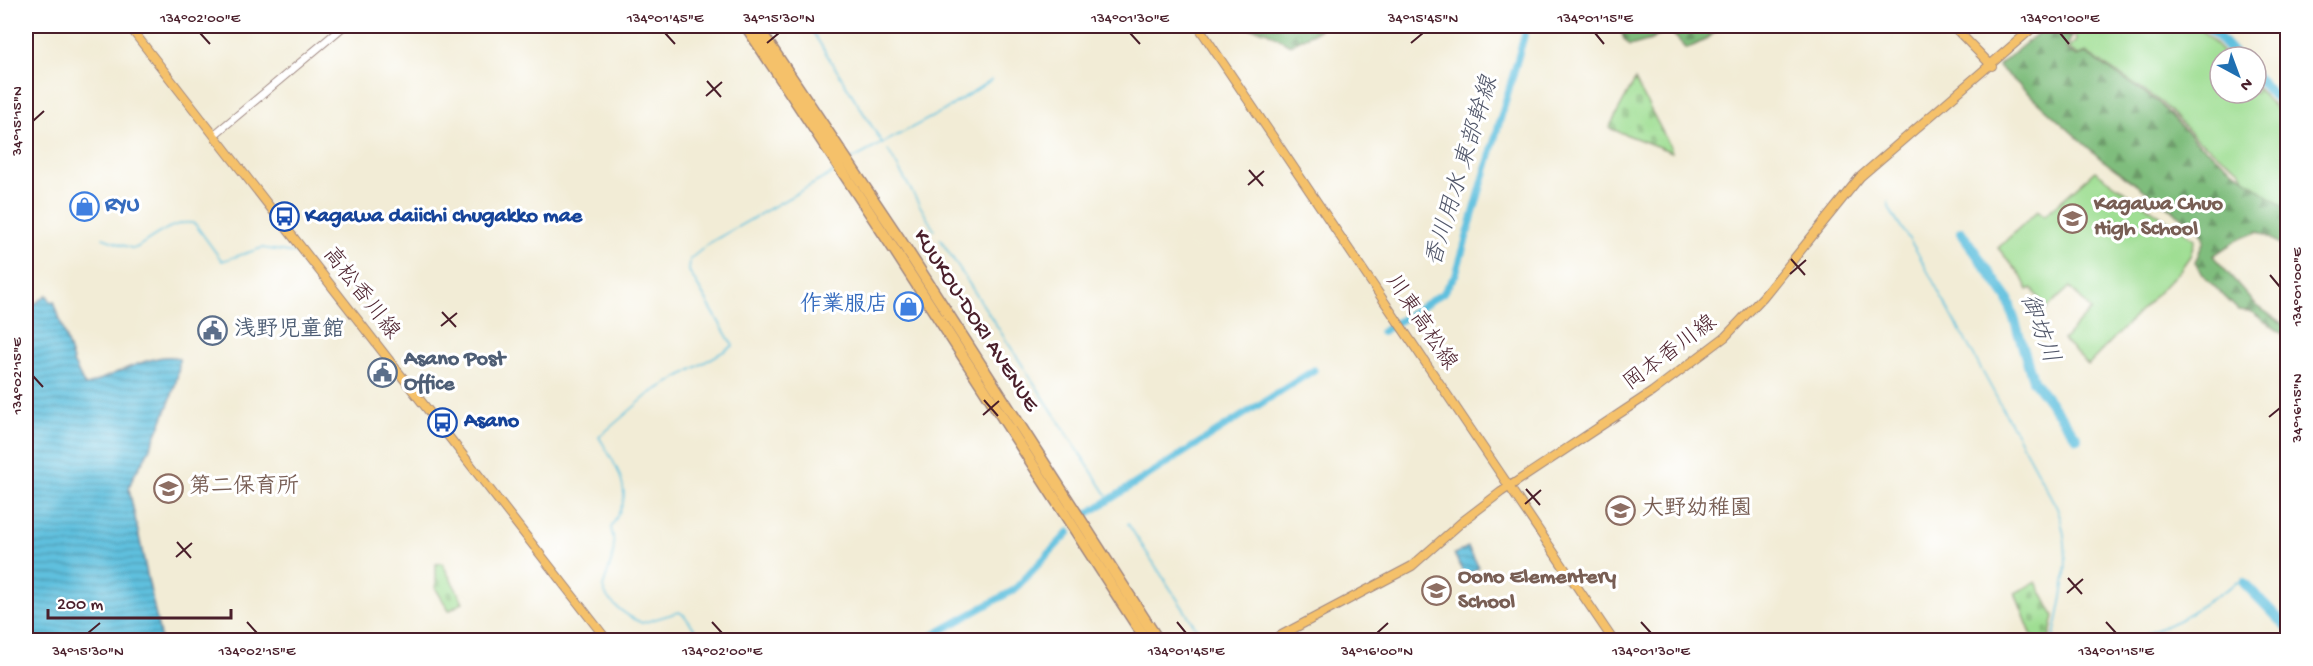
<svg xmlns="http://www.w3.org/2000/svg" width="2313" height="666" font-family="'Gochi Hand','Klee One',sans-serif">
  <defs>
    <pattern id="forest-firs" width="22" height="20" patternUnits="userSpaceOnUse" patternTransform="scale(1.5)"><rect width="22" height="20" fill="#7fbd7d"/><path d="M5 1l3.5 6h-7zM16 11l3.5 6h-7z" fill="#6a9967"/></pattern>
    <pattern id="cemetery-stones" width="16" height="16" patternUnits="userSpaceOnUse" patternTransform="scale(1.5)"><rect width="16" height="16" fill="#9fde93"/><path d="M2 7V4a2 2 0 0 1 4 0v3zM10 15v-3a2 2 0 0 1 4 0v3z" fill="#8abe7f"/></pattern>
    <pattern id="water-rules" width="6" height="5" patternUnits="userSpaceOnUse" patternTransform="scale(1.5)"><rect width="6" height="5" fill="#5fc0de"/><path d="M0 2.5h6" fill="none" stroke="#509bb4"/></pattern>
  </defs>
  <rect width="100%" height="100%" fill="#fff"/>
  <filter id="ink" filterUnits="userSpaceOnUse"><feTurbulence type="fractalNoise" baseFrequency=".0167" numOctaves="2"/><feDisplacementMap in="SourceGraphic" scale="12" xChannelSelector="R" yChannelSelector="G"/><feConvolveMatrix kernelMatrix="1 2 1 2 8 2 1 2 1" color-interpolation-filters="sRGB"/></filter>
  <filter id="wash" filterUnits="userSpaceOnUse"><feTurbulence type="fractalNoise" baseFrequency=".008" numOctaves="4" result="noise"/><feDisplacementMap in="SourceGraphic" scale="24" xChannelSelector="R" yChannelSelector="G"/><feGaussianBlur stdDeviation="1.35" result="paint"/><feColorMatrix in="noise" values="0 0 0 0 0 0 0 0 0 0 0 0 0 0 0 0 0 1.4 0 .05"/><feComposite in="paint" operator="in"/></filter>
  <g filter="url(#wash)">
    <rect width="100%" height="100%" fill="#f2ecd6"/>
    <path fill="#9fde93" stroke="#747e5f" stroke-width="1.5" d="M2037 26H2198L2227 57H2220V93H2256V87L2287 121V209L2252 192 2240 170 2195 138 2162 103 2086 52 2078 56 2068 48 2077 41 2075 35H2063Z
      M2095 171 2195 239 2190 256 2180 270 2088 365 2063 340 2091 310 2070 287 2046 309 2032 288 2028 290 2021 276 1998 248 2038 210 2044 216Z"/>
    <path fill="url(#forest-firs)" stroke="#646e54" stroke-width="1.5" d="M1237 26H1316L1319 30 1290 45 1266 31Z
      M1619 26H1722L1707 39 1687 49 1668 29 1651 40 1630 46 1624 39Z
      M2043 29 2063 36H2072L2066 49 2077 57 2086 53 2159 103 2194 140 2287 210V249L2259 231 2237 240 2213 256 2256 305 2287 327V337L2250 311 2238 310 2206 278 2195 263 2204 240 2201 231 2101 159 1998 66Z"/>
    <path fill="url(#cemetery-stones)" stroke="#747e5f" stroke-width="1.5" d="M1635 80 1671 148 1672 152 1609 128Z
      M442 563 463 602 449 611 436 589V564Z
      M2036 582 2054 616 2049 640H2038L2032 636 2015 593Z"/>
    <path fill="url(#water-rules)" stroke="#547084" stroke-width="1.5" d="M47 295 51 302 54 301 74 364 85 386C105 379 162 348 179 359 181 381 158 431 148 452 142 465 131 475 129 489L161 640H26V310Z
      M1468 547 1479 568 1465 575 1454 554Z"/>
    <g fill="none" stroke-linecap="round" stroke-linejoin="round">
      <path stroke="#5fc0de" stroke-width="1.5" d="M809 26 883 144
        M888 150 934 230
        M851 160 945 110 991 80
        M1888 202 1890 210 1916 250 2057 508C2074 554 2063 595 2053 640
        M103 238 131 248H136C150 239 178 217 195 224L222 261 262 248 301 254
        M940 239 1107 495
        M1128 524 1204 640
        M703 640 684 615 679 612 642 623C629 617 605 602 603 587 610 564 618 551 611 528 615 519 621 511 623 502 628 481 609 454 599 437L649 394 733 346 689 271 690 259 711 242 838 170
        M2133 640 2179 620 2238 582"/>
      <path stroke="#5fc0de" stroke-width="7" d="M1382 332 1443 293 1456 274 1527 26
        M1087 514 1314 370
        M924 640 1014 590 1069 532"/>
      <path stroke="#5fc0de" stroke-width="10" d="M2208 26 2237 57
        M2256 77 2288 110
        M1961 232 2008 299 2033 380 2077 438
        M2244 583 2288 628"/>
    </g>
  </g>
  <g filter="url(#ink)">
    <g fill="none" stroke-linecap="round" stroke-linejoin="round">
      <defs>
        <path id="minor" d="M214 135 344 26"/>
        <path id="major" d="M129 26 607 640
          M1198 26 1613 640
          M1953 26 1992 66
          M1272 640 1412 566 1463 521 1501 492 1652 392 1725 337 1763 297 1860 177 2035 26"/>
        <path id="highway" d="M746 26 895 251 1146 640
          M757 26 905 247 1158 640"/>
      </defs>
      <use href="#minor" stroke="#9e8680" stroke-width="9"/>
      <use href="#major" stroke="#9e8680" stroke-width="10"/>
      <use href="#highway" stroke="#9e8680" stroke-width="13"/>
      <use href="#minor" stroke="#fff" stroke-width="7"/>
      <use href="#major" stroke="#f5c16b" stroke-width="8"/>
      <use href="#highway" stroke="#f5c16b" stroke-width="10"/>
    </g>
  </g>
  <path fill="none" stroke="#4a1f2b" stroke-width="2" d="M200 33 210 44M665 33 675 44M1130 33 1140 44M1595 33 1604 44M2060 33 2069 44M767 43 779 33M1411 43 1423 33M707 81 721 97M706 96 722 82M33 121 44 111M1249 170 1263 186M1248 185 1264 171M1791 259 1805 275M1790 274 1806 260M2270 275 2280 287M442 312 456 327M441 326 457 313M33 376 43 387M984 400 998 416M983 415 999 401M2269 417 2280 408M1526 489 1540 505M1525 504 1541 490M177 542 191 558M176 557 192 543M2068 578 2082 594M2067 593 2083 579M247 622 257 633M712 622 722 633M1177 622 1186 633M1641 622 1651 633M2106 622 2116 633M88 633 100 623M1377 633 1388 623"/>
  <defs>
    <symbol id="shop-ring" viewBox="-11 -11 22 22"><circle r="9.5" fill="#fff" stroke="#3f7fe0" stroke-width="1.5"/><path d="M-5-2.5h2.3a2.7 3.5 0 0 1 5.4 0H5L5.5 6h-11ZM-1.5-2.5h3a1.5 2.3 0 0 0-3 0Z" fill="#3f7fe0"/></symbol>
    <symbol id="bus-ring" viewBox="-11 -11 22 22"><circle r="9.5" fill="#fff" stroke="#1a4fb4" stroke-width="1.5"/><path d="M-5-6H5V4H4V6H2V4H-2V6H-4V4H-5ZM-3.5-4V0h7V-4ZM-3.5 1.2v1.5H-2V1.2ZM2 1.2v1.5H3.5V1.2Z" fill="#1a4fb4"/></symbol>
    <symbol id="school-ring" viewBox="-11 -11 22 22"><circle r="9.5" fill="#fff" stroke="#8d6e63" stroke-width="1.5"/><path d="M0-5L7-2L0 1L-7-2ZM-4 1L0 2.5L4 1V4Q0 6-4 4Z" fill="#8d6e63"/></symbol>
    <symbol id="civic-ring" viewBox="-11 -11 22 22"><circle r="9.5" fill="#fff" stroke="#5c6f8a" stroke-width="1.5"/><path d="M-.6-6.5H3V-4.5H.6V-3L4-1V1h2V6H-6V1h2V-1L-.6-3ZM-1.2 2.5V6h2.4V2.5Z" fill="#5c6f8a"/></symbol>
  </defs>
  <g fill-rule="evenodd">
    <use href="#shop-ring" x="68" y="190" width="33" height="33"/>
    <use href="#bus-ring" x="268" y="200" width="33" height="33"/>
    <use href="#school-ring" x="2056" y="202" width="33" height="33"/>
    <use href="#shop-ring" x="892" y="290" width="33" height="33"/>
    <use href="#civic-ring" x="196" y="314" width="33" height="33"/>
    <use href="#civic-ring" x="366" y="356" width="33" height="33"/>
    <use href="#bus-ring" x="426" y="406" width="33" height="33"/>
    <use href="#school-ring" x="152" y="472" width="33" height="33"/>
    <use href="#school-ring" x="1604" y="494" width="33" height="33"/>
    <use href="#school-ring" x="1420" y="574" width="33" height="33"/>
  </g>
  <g text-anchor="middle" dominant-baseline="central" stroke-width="6" stroke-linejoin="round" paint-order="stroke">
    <g font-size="22" font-weight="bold" fill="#785e54" stroke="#fff" text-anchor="start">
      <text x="2094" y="205">Kagawa Chuo<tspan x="2094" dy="25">High School</tspan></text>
      <text x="189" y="488">第二保育所</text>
      <text x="1642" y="510">大野幼稚園</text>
      <text x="1458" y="578">Oono Elementery<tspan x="1458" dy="25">School</tspan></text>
    </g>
    <g font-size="22" font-weight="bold" fill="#366cbe" stroke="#fff" text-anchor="start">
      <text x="105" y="206">RYU</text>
      <text x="888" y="306" text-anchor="end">作業服店</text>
    </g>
    <g font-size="22" font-weight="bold" fill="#164399" stroke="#fff" text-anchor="start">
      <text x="305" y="217">Kagawa daiichi chugakko mae</text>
      <text x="464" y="422">Asano</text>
    </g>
    <g font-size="22" fill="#4a1f2b" stroke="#fff">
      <text transform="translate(360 294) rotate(52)">高松香川線</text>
      <text transform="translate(975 321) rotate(57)">KUUKOU-DORI AVENUE</text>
      <text transform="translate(1420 323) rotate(56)">川東高松線</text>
      <text transform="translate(1671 354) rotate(-37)">岡本香川線</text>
    </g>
    <g font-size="22" font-weight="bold" fill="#4e5e75" stroke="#fff" text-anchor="start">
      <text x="234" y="331">浅野児童館</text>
      <text x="404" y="360">Asano Post<tspan x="404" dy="25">Office</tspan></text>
    </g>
    <g font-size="24" font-style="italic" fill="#51576a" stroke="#fff">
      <text transform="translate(1463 172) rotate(-73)">香川用水 東部幹線</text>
      <text transform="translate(2038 329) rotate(70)">御坊川</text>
    </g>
  </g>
  <rect width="2313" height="666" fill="none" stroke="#fff" stroke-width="66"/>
  <g transform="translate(2238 75) rotate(139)"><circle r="28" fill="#ffffff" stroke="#b7a5aa" stroke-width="1.5"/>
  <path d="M0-4.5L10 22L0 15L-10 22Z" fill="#1f6fb2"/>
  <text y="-9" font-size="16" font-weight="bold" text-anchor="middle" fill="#4a1f2b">N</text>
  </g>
  <path d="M48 609v9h183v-9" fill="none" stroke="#4a1f2b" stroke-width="3"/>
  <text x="57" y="609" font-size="18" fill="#4a1f2b" stroke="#ffffff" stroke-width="4.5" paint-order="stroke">200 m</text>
  <rect x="33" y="33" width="2247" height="600" fill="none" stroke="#4a1f2b" stroke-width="2"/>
  <g font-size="15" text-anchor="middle" fill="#4a1f2b">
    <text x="200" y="22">134°02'00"E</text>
    <text x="665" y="22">134°01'45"E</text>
    <text x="779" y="22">34°15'30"N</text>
    <text x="1130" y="22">134°01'30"E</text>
    <text x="1423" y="22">34°15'45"N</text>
    <text x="1595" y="22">134°01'15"E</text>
    <text x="2060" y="22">134°01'00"E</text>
    <text transform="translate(16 121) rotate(-90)" y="5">34°15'15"N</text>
    <text transform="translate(2296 287) rotate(-90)" y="5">134°01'00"E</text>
    <text transform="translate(16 376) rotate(-90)" y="5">134°02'15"E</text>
    <text transform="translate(2296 408) rotate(-90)" y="5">34°16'15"N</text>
    <text x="88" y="655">34°15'30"N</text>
    <text x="257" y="655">134°02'15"E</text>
    <text x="722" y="655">134°02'00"E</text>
    <text x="1186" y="655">134°01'45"E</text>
    <text x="1377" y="655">34°16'00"N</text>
    <text x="1651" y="655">134°01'30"E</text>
    <text x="2116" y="655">134°01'15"E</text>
  </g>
</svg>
